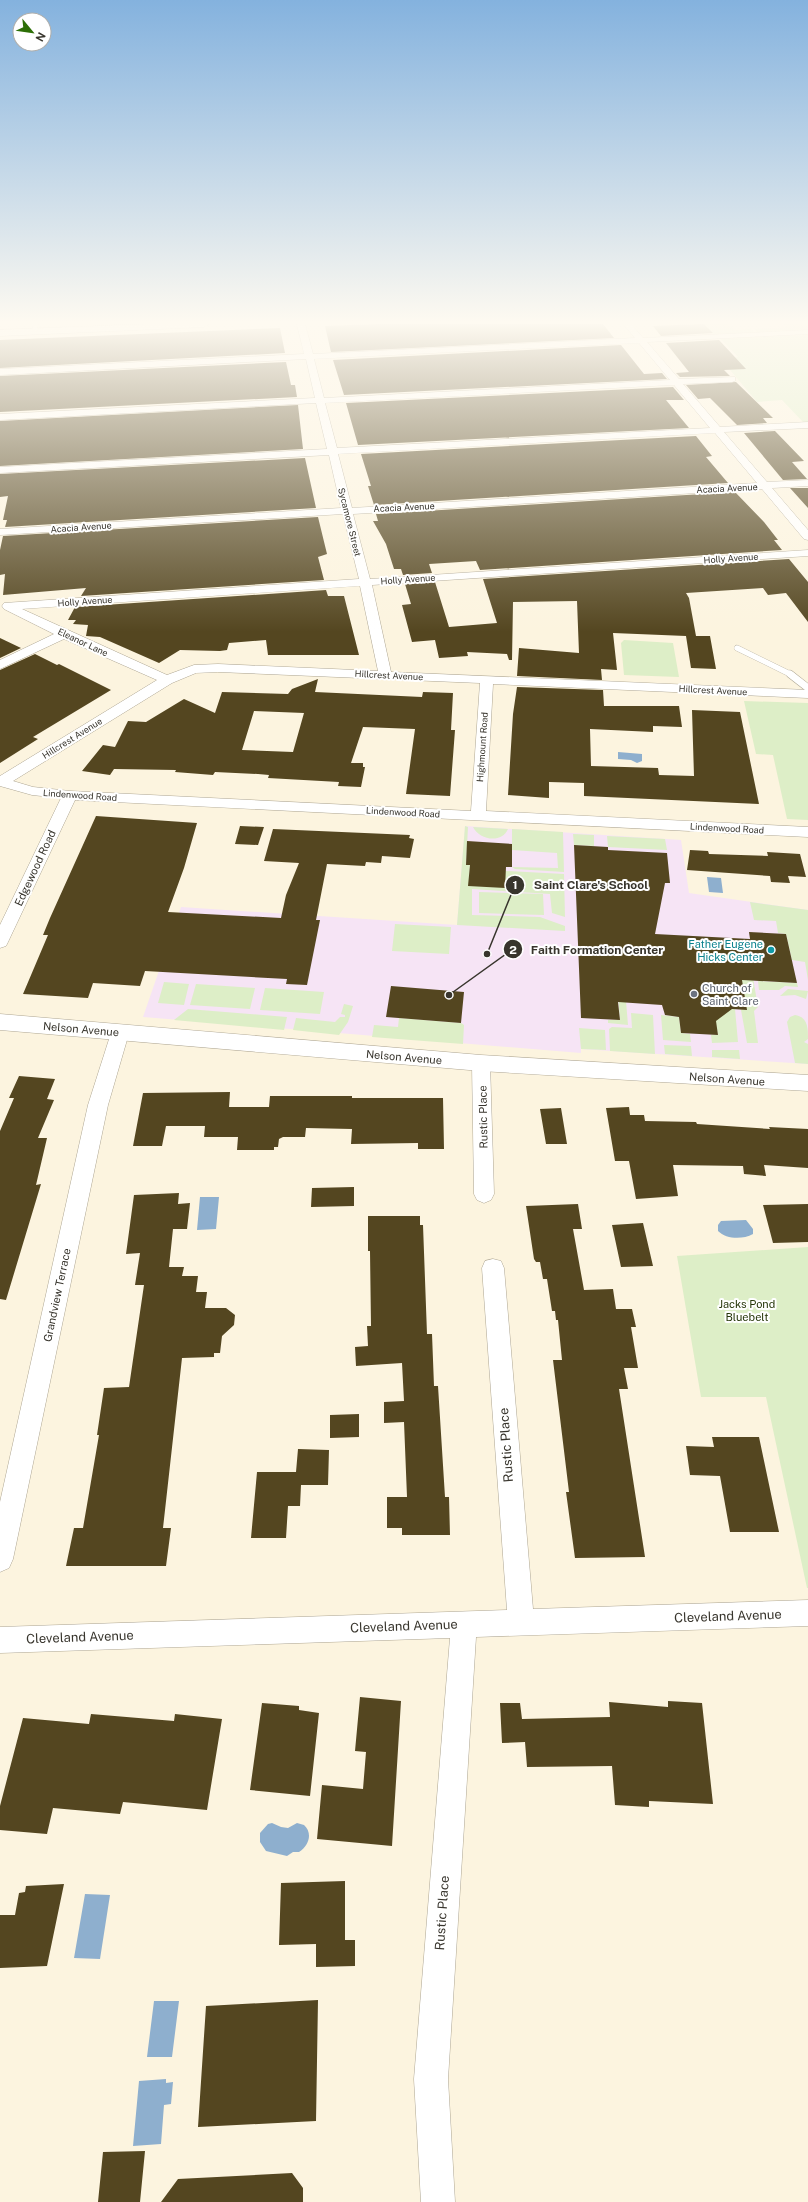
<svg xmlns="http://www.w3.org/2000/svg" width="808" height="2202" font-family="'Public Sans',sans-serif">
  <rect width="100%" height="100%" fill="#fcf4df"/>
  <path fill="#f6e4f5" d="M465 826 681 840 689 893 808 910V1064L581 1049V1053L143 1017 181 907 457 925Z"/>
  <path fill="#ddeec7" d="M704 324H728L735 330 751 329 753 332 714 334Z
    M784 324 808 325V329L757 332 755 329 787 327Z
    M808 335V422H803L782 400 757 402 720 358 738 357 721 339Z
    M624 640 673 643 679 677 624 675 621 643Z
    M744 701 808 703V820L787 819 773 755 756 754Z
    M465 826 468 827 466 865H470L469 886 506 871 564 874 565 917 552 913 550 894 472 889V915L540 917 565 926V931L457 925Z
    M473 827 508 829C502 844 479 840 473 827Z
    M512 829 563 832 564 872 515 869 512 867 558 868 557 853 512 850Z
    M573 834 594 835V846L574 845Z
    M607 836 665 839 667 850 608 847Z
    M479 892 543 894 544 915 479 913Z
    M750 902 808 910V980L805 962 792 960 786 934 778 933 776 921 754 920Z
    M395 924 451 927 449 954 392 951Z
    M735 977 753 978 758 1007 754 1011 758 1043H747Z
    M758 981 797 983 798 987 785 986 779 990H759Z
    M164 982 189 984 184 1005 158 1003Z
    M196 984 255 988 250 1009 190 1005Z
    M265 988 324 992 320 1014 260 1010Z
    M788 989 808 991 806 999 795 995 780 996Z
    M618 995 626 1001 628 1025 608 1023V1020H620Z
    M344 1004 353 1006 348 1022 339 1035 293 1030 296 1018 335 1022 340 1017H345V1015L341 1014Z
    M188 1009 287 1017 284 1030 174 1020Z
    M731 1009H735L738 1042 712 1043 711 1035H718L715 1019Z
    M631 1013 653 1015 655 1054 610 1051 609 1029 612 1027 632 1028Z
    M661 1015 679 1017 681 1033 690 1034 691 1042 663 1040Z
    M795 1015C808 1017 808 1028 808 1039L804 1042 808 1044V1064L795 1063 787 1022 790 1017Z
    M399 1018 461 1023 464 1025 463 1044 372 1037 374 1025 398 1027Z
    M579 1028 605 1030 606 1050 581 1049Z
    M664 1045 691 1046 692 1056 665 1054Z
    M712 1050H739L740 1059 712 1057Z
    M808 1247V1588H807L766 1397H701L677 1256Z"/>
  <path fill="#8eafce" d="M618 752 642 754V761L637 763 631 760 618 759Z
    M707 877 721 878 723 893 709 892Z
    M200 1197H219L216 1229 197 1230Z
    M746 1220 753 1229V1234C742 1240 726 1239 718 1231V1225L721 1221Z
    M272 1823 281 1827 288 1828 297 1823 304 1825C313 1833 309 1846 299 1852H293L287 1856 266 1851 260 1842V1833L268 1824Z
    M85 1894 110 1895 100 1959 74 1958Z
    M154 2001H179L172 2057H147Z
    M166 2079V2083L173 2082 171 2104 164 2105 161 2144 133 2146 139 2081Z"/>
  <path fill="#544620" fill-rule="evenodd" d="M377 324H603L614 338 331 352 325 326Z
    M701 324H704L713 333 661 336 653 326Z
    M280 328 285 353 0 368V340Z
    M719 340 746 369 724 370 730 376 680 377 676 373 689 372 666 343Z
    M621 345 644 374 662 373 667 379 344 395 333 360Z
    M286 362 291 385H295L297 397 0 412V376Z
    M736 382 773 418H763L767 423 737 425 710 398 698 399 686 385Z
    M673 387 684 400H666L689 428 358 445 346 403Z
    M298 405 303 449 0 466V421Z
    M775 431 804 461 792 462 807 479 783 480 744 433Z
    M696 436 712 456 706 457 728 483 374 505 368 486H371L361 454Z
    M305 458 316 508 5 527 7 520H3L8 496 0 497V474Z
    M790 488H808V508Z
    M735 492 764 522 778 540H774L782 550 480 570 476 561 429 564 432 573 403 575 401 569H394L386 544 373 521H378L376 514Z
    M318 517 327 554 318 557 324 580 81 596 86 588 3 595 5 574 0 575V550L3 536Z
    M789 559 808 582V622L786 593 768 595 763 588 686 593 689 598 696 636H710L716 669 691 668 686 636 613 633 617 670 601 669 602 680 517 676 519 648 579 653 577 601 513 602 512 660H509L507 654 467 652 468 656 439 658 435 640 412 642 402 605 411 604 405 584 435 582 449 627 497 623 483 579Z
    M326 590 328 596H344L359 655H268L266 640 229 643 227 650 220 651 180 650 159 663 100 637 86 636 88 625 73 624 76 620H68L75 607Z
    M0 638 21 648 0 658Z
    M35 654 57 665 59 664 111 690 33 737 38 739 0 763V670Z
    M318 679 315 692 422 697 423 692 453 693 451 730H455L450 796 406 794 415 729 363 727 351 763H363V767H365L361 787 338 786 339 782 268 778 269 775 258 774 215 772 213 775 175 772 176 770 114 769 110 775 82 771 103 745 115 747 128 721 146 722 184 699 215 713 222 692 288 694 292 689ZM254 711 304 713 293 752 242 750Z
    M517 687 603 690 604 706H679L682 727 653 726V732L590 729 591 766 658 768 659 775 694 776 692 710 740 712 759 804 584 796V783L549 782V798L508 795 513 714Z
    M96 816 197 823 184 868 168 912 281 918 286 895 299 863 264 861 273 829 410 835 409 838 414 839 410 858 382 856 381 863 366 862 365 866 327 864 316 920H320L307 985 286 984 287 979 145 971 140 986 93 983 88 998 23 994 48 935H43L50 918Z
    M240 826 264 827 258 845 235 844Z
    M467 841 512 844V867H506L505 888 468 886 470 865H466Z
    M574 845 608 847V850L667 853 670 883H665L655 934 750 939 749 932 786 934 797 983 742 980 747 1010 732 1009 716 1021 718 1035 681 1033 679 1017 665 1015 662 1005 618 1002 620 1020 581 1018Z
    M690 850 708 851 709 854 768 856 767 852 800 854 806 877 788 876 790 883 771 882 770 876 687 870Z
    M391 986 464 992 461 1023 386 1017Z
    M19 1076 55 1079 47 1099 54 1100 38 1138H47L36 1185 41 1184 6 1300 0 1299V1131L14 1098H9Z
    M230 1092 229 1107H269L270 1096H352V1098H443L444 1149H418V1143L351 1144 352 1129 306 1128 305 1137H283L279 1139 278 1147H274V1150H237L238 1137H204L205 1126H166L162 1146H133L143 1093Z
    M629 1107 630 1115H644L645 1121 696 1122 697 1124 770 1129 769 1127 808 1129V1168L764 1165 766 1176 744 1174 743 1166 673 1165 678 1196 636 1199 629 1161H615L606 1108Z
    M561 1108 567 1144H546L540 1109Z
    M354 1187V1206L311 1207 312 1188Z
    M179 1193 178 1204 190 1203 187 1229H173L169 1267H184L182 1276H198L196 1292H207L205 1308H226L235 1315 234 1325 222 1336 220 1353H214V1357L182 1358 163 1528H171L166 1566H66L74 1528H83L99 1435H97L104 1388 129 1387 144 1285H135L140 1253 126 1254 134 1195Z
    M578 1204 582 1229H573L584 1290 613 1289 616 1309H632L636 1327H631L638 1368H624L628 1389H619L645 1557 575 1558 566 1492H569L553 1360H562L558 1320H556L555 1311H552L547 1279H543L540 1262H536L534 1259 526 1206Z
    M808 1204V1242L773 1243 763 1205Z
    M368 1216H420V1225H423L427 1334H432L434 1386H438L445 1497H449L450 1535H402V1528H387V1497H407L404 1422 384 1423V1402L404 1401 402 1363 356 1366 355 1347 368 1346 367 1326H371L370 1251H368Z
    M643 1223 653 1266 621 1267 612 1225Z
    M359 1414V1437L330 1438V1415Z
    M712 1437H759L779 1532H730L720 1476 690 1475 686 1446 714 1447Z
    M298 1449 329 1450 328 1485H301L300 1506H288L286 1538H251L257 1472H296Z
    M360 1697 401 1701 392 1846 317 1839 322 1785 363 1789 366 1752 355 1751Z
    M668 1701 702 1703 713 1804 649 1801V1807L615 1805 612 1766 527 1767 525 1742 502 1743 500 1703H520L522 1719 610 1717 609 1702 668 1707Z
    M262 1703 299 1706V1710L319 1713 310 1796 250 1790Z
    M91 1714 174 1721 175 1714 222 1719 207 1810 123 1802 120 1814 53 1808 47 1834 0 1830V1806L23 1718 89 1724Z
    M345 1881V1940H355V1966L316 1967V1944L279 1945 281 1883Z
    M64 1884 47 1966 0 1968V1915H15L19 1893 25 1892 26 1886Z
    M318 2000 316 2121 198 2127 206 2006Z
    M145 2151 140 2202H98L103 2152Z
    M292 2173 303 2188V2202H161L178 2179Z"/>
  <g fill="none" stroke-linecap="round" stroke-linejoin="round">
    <defs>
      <path id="service-far2" d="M34 331 36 324"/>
      <path id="service-far1" d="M737 648 792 675"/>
      <path id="service" d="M790 674 808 688"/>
      <path id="minor" d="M297 324H305L313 354 635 338 623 324H631L643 338 808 330V334L647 342 679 379 735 377V381L732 382 683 384 720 427 808 422V428L724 432 767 482 808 480V486L772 488 808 530V540L804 539 762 489 353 514 370 579 808 550V556L372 585 391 672 808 690V698L493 684 486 811 808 827V837L75 800 8 942 6 946 0 948V925L61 798 32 795 0 786V776L157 680 64 639 0 669V660L54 634 4 609 2 606 4 603 359 579 343 514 0 535V529L341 508 329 455 0 473V467L327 449 316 403 0 420V414L315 398 306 359 0 375V369L304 354ZM639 343 670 380 324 398 314 359ZM674 385 710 428 337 448 325 403ZM715 433 757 483 352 508 338 454ZM360 586 378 671 218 664 194 665 167 675 22 609ZM218 672 480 683 471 811 70 791 33 787 13 781 172 683 196 673Z
        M120 1026 126 1028 129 1033 108 1105 13 1559 9 1568 0 1572V1502L88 1105 111 1033 114 1028Z
        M481 1056 488 1058 490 1063 494 1194 491 1200 484 1203 477 1200 474 1194 472 1063 474 1058Z
        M493 1259 501 1261 504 1268 533 1609 808 1600V1626L476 1637 448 2079 455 2202H421L414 2079 450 1638 0 1653V1627L507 1610 482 1268 485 1261Z"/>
      <path id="tertiary" d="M149 324H209L204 327 0 336V330Z
        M0 1014 481 1055 808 1075V1091L481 1071 0 1030Z"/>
    </defs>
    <use href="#service-far2" stroke="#aea693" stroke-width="4.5"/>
    <use href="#service-far1" stroke="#aea693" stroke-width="6"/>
    <use href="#service" stroke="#aea693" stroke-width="8"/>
    <use href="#minor" stroke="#aea693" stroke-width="1"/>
    <use href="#tertiary" stroke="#aea693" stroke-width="1"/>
    <use href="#service-far2" stroke="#fff" stroke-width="4"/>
    <use href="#service-far1" stroke="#fff" stroke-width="5.5"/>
    <use href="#service" stroke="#fff" stroke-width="7"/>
    <use href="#minor" fill="#fff" fill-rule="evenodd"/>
    <use href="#tertiary" fill="#fff" fill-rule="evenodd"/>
  </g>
  <linearGradient id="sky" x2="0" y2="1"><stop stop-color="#84b2de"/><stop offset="0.51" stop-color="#fefaf1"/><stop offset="1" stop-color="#fefaf1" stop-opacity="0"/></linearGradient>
  <rect width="808" height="632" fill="url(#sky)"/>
  <circle fill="#0f9aa8" stroke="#fff" stroke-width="1.5" cx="771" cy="950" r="4"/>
  <circle fill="#6b7280" stroke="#fff" stroke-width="1.5" cx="694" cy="994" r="4"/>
  <g text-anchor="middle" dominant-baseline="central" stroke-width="4" stroke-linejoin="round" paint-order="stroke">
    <g font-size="9" fill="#38352d" stroke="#fff">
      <text transform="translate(727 488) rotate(-3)">Acacia Avenue</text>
      <text transform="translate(404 507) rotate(-3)">Acacia Avenue</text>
      <text transform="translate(350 522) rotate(76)">Sycamore Street</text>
      <text transform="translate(81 527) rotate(-4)">Acacia Avenue</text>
      <text transform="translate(731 558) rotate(-4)">Holly Avenue</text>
      <text transform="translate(408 579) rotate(-4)">Holly Avenue</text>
      <text transform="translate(85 601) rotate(-4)">Holly Avenue</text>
      <text transform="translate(83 642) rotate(25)">Eleanor Lane</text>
      <text transform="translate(389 675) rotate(3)">Hillcrest Avenue</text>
      <text transform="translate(713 690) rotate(3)">Hillcrest Avenue</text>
      <text transform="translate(72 738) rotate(-32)">Hillcrest Avenue</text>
      <text transform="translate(482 747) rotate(-86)">Highmount Road</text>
      <text transform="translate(80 795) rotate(4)">Lindenwood Road</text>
      <text transform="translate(403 812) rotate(3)">Lindenwood Road</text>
      <text transform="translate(727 828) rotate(3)">Lindenwood Road</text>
    </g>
    <g font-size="11" fill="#38352d" stroke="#fff">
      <text transform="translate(35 868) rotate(-65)">Edgewood Road</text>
      <text transform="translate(81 1029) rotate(5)">Nelson Avenue</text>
      <text transform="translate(404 1057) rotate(5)">Nelson Avenue</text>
      <text transform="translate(727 1079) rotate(4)">Nelson Avenue</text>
      <text transform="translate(483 1117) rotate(-91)">Rustic Place</text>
      <text transform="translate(57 1295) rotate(-78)">Grandview Terrace</text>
    </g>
    <g font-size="11" fill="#0d838f" stroke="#fff" text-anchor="end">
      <text x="763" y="944">Father Eugene<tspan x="763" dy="13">Hicks Center</tspan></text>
    </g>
    <g font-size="11" fill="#5b616d" stroke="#fff" text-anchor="start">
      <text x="702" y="988">Church of<tspan x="702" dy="13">Saint Clare</tspan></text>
    </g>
    <g font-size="11" fill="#263609" stroke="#fff">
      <text x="747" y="1304">Jacks Pond<tspan x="747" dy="13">Bluebelt</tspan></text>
    </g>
    <g font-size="13" fill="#38352d" stroke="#fff">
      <text transform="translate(506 1445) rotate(-94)">Rustic Place</text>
      <text transform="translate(728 1616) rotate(-2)">Cleveland Avenue</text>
      <text transform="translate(404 1626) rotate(-2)">Cleveland Avenue</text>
      <text transform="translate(80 1637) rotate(-2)">Cleveland Avenue</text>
      <text transform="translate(442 1913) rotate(-86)">Rustic Place</text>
    </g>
  </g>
  <path fill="none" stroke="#38352d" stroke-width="1.5" d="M487 954L515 885M449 995L513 949"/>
  <g fill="#38352d" stroke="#fff" stroke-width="1.5">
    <circle cx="487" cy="954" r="4"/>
    <circle cx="449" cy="995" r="4"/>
    <circle cx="515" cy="885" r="10"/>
    <circle cx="513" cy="949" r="10"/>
  </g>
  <g font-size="12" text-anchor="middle" font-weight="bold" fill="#fff">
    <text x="515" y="889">1</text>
    <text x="513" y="954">2</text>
  </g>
  <g font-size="12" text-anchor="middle" font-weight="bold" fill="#38352d" stroke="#fff" stroke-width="4" stroke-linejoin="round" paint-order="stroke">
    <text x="591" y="889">Saint Clare's School</text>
    <text x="597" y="954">Faith Formation Center</text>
  </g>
  <g transform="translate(32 32) rotate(119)"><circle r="19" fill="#ffffff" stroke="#afaeab"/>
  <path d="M0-3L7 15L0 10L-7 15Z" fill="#2d6f07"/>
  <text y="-6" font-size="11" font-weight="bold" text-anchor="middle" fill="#38352d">N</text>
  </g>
</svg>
